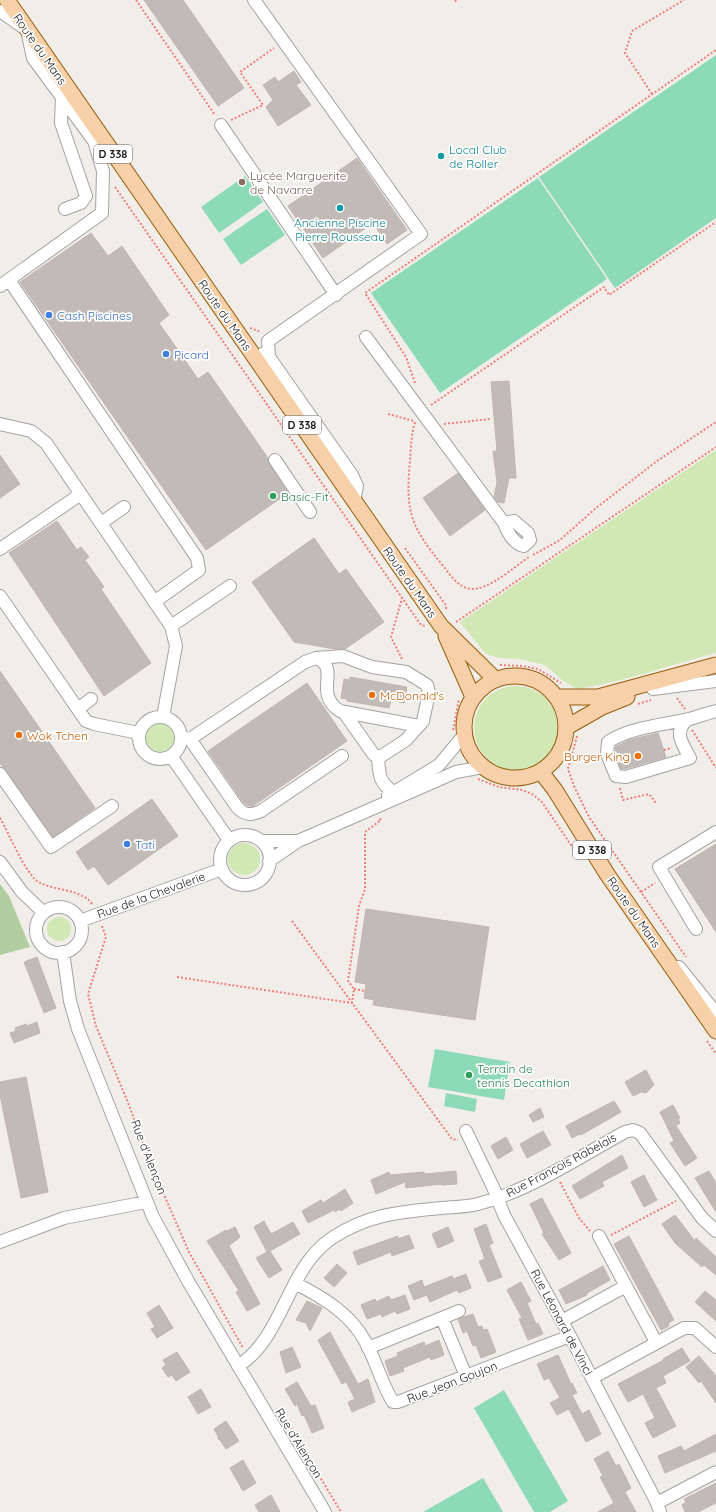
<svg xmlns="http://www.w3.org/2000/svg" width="716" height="1512" font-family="Quicksand,sans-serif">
  <rect width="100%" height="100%" fill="#f1eee9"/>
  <path fill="#d1e7b4" d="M716 450V653C669 665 624 682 577 689L562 680 545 665 520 659 500 658 486 654 460 622Z
    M474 728a42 42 0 1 1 84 0a42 42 0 1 1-84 0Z
    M145 738a15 15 0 1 1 30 0a15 15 0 1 1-30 0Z
    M228 859a16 16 0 1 1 32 0a16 16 0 1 1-32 0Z
    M47 929a12 12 0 1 1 24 0a12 12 0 1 1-24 0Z"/>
  <path fill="#b2cea1" d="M0 884 9 896 30 947 0 955Z"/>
  <path fill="#8ddab7" d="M716 55V218L615 288 539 177Z
    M245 176 263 202 219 233 201 207Z
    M538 178 607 279 440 393 371 293Z
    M267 209 285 235 241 265 223 239Z
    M435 1049 510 1062 504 1100 428 1087Z
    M446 1093 477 1099 475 1112 444 1106Z
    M504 1390 568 1501 550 1512H534L474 1408Z
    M483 1478 503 1512H423Z"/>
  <path fill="#c2bab6" stroke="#c2b5ad" d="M144 0H183L244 88 218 106Z
    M294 71 301 82 296 85 311 105 278 126 266 107 273 100 263 85 275 77 278 82Z
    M357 158 407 230 387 244 373 223 323 258 288 206Z
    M91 233 108 256 122 246 169 315 159 323 198 379 208 372 268 458 269 464 288 493 206 550 20 282Z
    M509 381 516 478H509L504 503 498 502 494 497 497 482 493 451H497L491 382Z
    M0 455 20 484 0 498Z
    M458 473 485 510 450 536 423 498Z
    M57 521 77 550 81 547 89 557 85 560 104 587 101 589 151 663 104 696 9 553Z
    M314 538 339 574 346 569 384 622 345 649H335L294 642 252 582Z
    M0 671 95 808 53 837 0 763Z
    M350 677 407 687 404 703 391 700 389 708 347 701V699L341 698 344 679 350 680Z
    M307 683 347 741 253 806H248L243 802 208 751Z
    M658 733 666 757 625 769H621L615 753V747L629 740Z
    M152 799 178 836 108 885 94 866 88 870 76 852Z
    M716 844V932L675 869Z
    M366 909 489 927 475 1020 373 1005 374 1000 364 998 366 984 355 982Z
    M37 957 56 1008 44 1013 24 962Z
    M37 1022 40 1033 14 1043 10 1033 16 1031 15 1028 26 1024 27 1026Z
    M646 1070 654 1085 646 1093 641 1092 633 1096 625 1082Z
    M26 1077 48 1192 21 1198 0 1095V1082Z
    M614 1101 621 1112 581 1135 580 1134 572 1138 566 1126Z
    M673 1105 680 1118 678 1119 680 1123 676 1126 697 1158 685 1166 670 1143 674 1141 660 1112Z
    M540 1108 544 1117 533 1122 529 1115Z
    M543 1131 551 1145 527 1158 520 1144Z
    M506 1137 513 1150 498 1159 491 1146Z
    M622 1155 628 1168 602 1182 604 1186 580 1199 572 1186Z
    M456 1171 457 1184 441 1185V1184L406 1188 405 1182 376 1194 371 1180 389 1172 390 1175 424 1172 425 1174Z
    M709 1171 716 1183V1212L695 1178Z
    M644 1175 657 1200 644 1207 631 1182Z
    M345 1189 353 1203 341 1211 340 1209 335 1212 334 1210 308 1223 302 1211 321 1200 323 1203Z
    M542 1198 571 1253 559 1260 542 1234 544 1233 530 1204Z
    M675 1215 695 1241 696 1238 716 1257V1275L704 1265 702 1267 675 1243 662 1224Z
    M264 1221 271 1234 293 1222 300 1234 270 1251 282 1270 269 1278 256 1258 267 1252 254 1227Z
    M486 1224 493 1243 489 1245 502 1277 488 1282 479 1261 485 1259 474 1229Z
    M235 1227 240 1237 229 1246 260 1304 247 1311 236 1292 239 1291 207 1241 226 1230 227 1231Z
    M448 1227 454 1241 438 1248 432 1234Z
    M409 1235 414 1248 392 1256 391 1252 358 1265 353 1252 398 1236V1239Z
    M629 1236 674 1320 668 1323 669 1326 661 1330 614 1244Z
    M337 1264 347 1273 334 1287 324 1278Z
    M603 1266 610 1280 587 1293V1295L566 1304 559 1290Z
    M466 1274 471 1288 459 1293 457 1290 430 1302 427 1295 414 1300 408 1286 422 1280 424 1287 452 1276 453 1279Z
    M521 1282 531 1301 527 1303 536 1324 538 1323 543 1334 528 1340 519 1319 522 1318 507 1290Z
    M705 1291 716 1300V1321L695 1302Z
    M405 1295 410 1309 397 1314 395 1311 382 1317 381 1314 367 1319 361 1305 375 1299 376 1302 389 1296 391 1300Z
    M307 1301 322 1308 310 1331 306 1323 296 1320Z
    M159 1305 173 1328 157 1338 151 1329 155 1327 147 1313Z
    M473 1314 478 1327 482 1326 483 1330 487 1329 496 1352 481 1358 476 1345 473 1346 467 1331 463 1333 458 1319Z
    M330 1332 358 1384 368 1379 375 1402 352 1412 348 1402 355 1399 346 1382 342 1384 318 1340Z
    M439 1340 444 1355 431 1360 430 1357 403 1368 404 1371 390 1376 385 1361 398 1356 397 1353 424 1342 425 1346Z
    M292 1347 301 1367 286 1373 280 1352Z
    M682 1348 690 1361 663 1376 666 1383 656 1388 676 1426 653 1438 645 1423 655 1418 643 1394 628 1402 618 1384 664 1360 663 1359Z
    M177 1352 190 1372 176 1381 172 1375 168 1377 162 1368 166 1365 163 1360Z
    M558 1355 571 1384 572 1383 577 1393 572 1395 582 1414 589 1410 601 1434 586 1442 569 1409 557 1415 550 1403 560 1398 549 1378 544 1380 537 1364Z
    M699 1356 716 1376V1403L701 1381 699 1383 686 1367Z
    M297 1382 311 1406 315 1405 324 1428 312 1433 304 1415 302 1416 297 1404 295 1406 285 1389Z
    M201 1389 211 1407 198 1414 188 1397Z
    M226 1421 239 1441 226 1449 220 1440 218 1439V1436L214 1429Z
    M716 1434V1451L665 1473 658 1456 681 1446 684 1451Z
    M608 1451 616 1466 619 1464 631 1488 625 1492 636 1512H598L614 1503 600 1477 603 1476 594 1459Z
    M243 1460 256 1483 243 1491 230 1468Z
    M716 1483V1503L698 1512H685L682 1505 686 1502 684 1499Z
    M271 1495 280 1512H259L255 1505Z"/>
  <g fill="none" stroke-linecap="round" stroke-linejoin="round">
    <defs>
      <path id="minor" d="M254 0 421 234 268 341 269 357
        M0 11 27 30 33 58 94 141 103 171 102 213 0 286
        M62 95 61 123 86 196 81 203 65 209
        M221 125 336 295
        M9 280 197 558 199 570 154 602
        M366 337 504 523C507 532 514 544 524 546L530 540 528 533 514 521 504 523
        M262 354 269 357 352 475 357 486 354 501
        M0 424 31 431 46 443 171 626 176 646 163 717
        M275 460 310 512
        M101 523 124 507
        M0 549 81 494
        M0 596 86 721 94 724 134 732 139 736
        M171 626 230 586
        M653 689 716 681
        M78 709 91 699
        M345 714 374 755 380 757 406 740 423 721 429 693 427 685 406 672 372 667 343 656 316 658C342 668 312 693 340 711L419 726
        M139 738a21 21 0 1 1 42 0a21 21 0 1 1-42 0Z
        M688 719C673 732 682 743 690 758L626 777 616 776 607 754 608 742C631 727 663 725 689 719 698 717 707 713 716 711
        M181 737 190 739 305 662 316 658
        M190 739 237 807C244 815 251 816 261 811L342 756
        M171 756 229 840
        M378 757C379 773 379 784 394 792
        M0 774 51 847 112 806
        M388 796 439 765 464 735
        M220 860a25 25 0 1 1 50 0a25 25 0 1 1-50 0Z
        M261 841H298
        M269 861 298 841 312 835 456 772 483 767
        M0 862 22 892 44 913
        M36 930a23 23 0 1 1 46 0a23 23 0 1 1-46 0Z
        M80 921 222 869
        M696 929 659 867 716 832
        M63 952 70 1001 78 1029 153 1217 188 1281 325 1512
        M679 967 716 1013
        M466 1131 493 1187 504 1215 570 1336 657 1503 660 1512
        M599 1236 656 1342
        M0 1242 64 1218 146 1202
        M295 1283C322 1297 350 1313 365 1341 376 1360 381 1383 393 1402H398L570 1336
        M442 1318 466 1376
        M562 1321 626 1286
        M368 1348 459 1311
        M238 1366C284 1337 286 1269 332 1238 368 1214 400 1212 442 1208 453 1207 467 1207 478 1204 529 1191 579 1157 625 1132L633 1130 640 1133 702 1218 716 1231
        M592 1378 684 1328H695L716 1347
        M657 1503 716 1472"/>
      <path id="major" d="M7 0 441 626 495 679
        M446 636 473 697
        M464 727a51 51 0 1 1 102 0a51 51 0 1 1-102 0Z
        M558 697H598L716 665
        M567 727 602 707 627 697
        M541 772 555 790 607 874 716 1031"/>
    </defs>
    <use href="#minor" stroke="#a3a3a3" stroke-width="14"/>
    <use href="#major" stroke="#965d0a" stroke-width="17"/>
    <path stroke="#f17e7a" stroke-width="2" stroke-dasharray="2 2" stroke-linecap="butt" d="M136 0 215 115
      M455 0 457 3
      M652 94 625 53 632 31 684 0
      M231 120 263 105 240 72 274 48
      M115 187 421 625 425 626
      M250 328 261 332
      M415 383 406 357 365 293 716 50
      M431 405 604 287 609 295 716 222
      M388 414 414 421
      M415 422C411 435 411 448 410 461 405 513 411 527 444 567 451 576 459 588 471 589 489 590 514 567 529 557
      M444 424 490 419
      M405 548 445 604 447 611
      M533 555 560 540 596 508 657 461 716 422
      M456 622 716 447
      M402 659 391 637 402 598
      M500 665 522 666 538 669 561 683
      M677 698 685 709
      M638 704 651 700
      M453 730 459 699
      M692 730 716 768
      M577 736 568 769 574 786 589 817 686 957
      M664 750 672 748
      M478 779 499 787 522 790 532 794 542 802 579 857
      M620 788 623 800 649 794 656 803
      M0 818C9 833 26 876 40 883 57 891 82 889 93 905
      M641 892 655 883
      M292 921 452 1139 458 1140
      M102 926 106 937 88 994 96 1026 127 1100 151 1165 189 1252 243 1348
      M177 977 352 1003 354 989 348 981 359 906 365 889V832L381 820 379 818
      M354 989 365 991
      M707 1041 716 1054
      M560 1182 579 1218 590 1231
      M611 1235 676 1201
      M290 1427 341 1512"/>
    <use href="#minor" stroke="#fff" stroke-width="12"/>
    <use href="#major" stroke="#f6d0a9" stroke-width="15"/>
  </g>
  <g fill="#0f9aa8" stroke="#fff" stroke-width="1.5">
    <circle cx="441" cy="156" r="4"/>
    <circle cx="340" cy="208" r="4"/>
  </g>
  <circle fill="#8d6e63" stroke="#fff" stroke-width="1.5" cx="242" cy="182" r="4"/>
  <g fill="#3f7fe0" stroke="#fff" stroke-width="1.5">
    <circle cx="49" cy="315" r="4"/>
    <circle cx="166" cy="354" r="4"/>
    <circle cx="127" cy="844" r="4"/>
  </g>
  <g fill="#2e9e5b" stroke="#fff" stroke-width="1.5">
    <circle cx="273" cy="496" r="4"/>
    <circle cx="469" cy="1075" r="4"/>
  </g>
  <g fill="#e8710a" stroke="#fff" stroke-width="1.5">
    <circle cx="372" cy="695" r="4"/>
    <circle cx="19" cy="735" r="4"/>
    <circle cx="638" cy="756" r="4"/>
  </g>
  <g text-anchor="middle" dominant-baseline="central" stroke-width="3.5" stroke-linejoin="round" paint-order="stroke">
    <g fill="#fff" stroke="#646464" stroke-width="1">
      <rect x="94" y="145" width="38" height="18" rx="3"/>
      <rect x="283" y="416" width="38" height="18" rx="3"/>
      <rect x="573" y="841" width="38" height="18" rx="3"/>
    </g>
    <g font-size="11" font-weight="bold" fill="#222">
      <text x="113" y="154">D 338</text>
      <text x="302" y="425">D 338</text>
      <text x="592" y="850">D 338</text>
    </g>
    <g font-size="12" fill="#222" stroke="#fff">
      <text transform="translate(40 49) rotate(55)">Route du Mans</text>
      <text transform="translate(225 315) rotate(55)">Route du Mans</text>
      <text transform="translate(410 582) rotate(55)">Route du Mans</text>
      <text transform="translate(151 895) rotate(-20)">Rue de la Chevalerie</text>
      <text transform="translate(634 912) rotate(55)">Route du Mans</text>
      <text transform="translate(149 1157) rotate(69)">Rue d'Alençon</text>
      <text transform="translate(561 1165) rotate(-28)">Rue François Rabelais</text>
      <text transform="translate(562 1322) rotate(62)">Rue Léonard de Vinci</text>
      <text transform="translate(452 1382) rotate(-21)">Rue Jean Goujon</text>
      <text transform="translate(299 1443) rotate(59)">Rue d'Alençon</text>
    </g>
    <g font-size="12" fill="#0d838f" stroke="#fff" text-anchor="start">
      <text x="449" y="149">Local Club<tspan x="449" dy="14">de Roller</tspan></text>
      <text x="340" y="222" text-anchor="middle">Ancienne Piscine<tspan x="340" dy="14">Pierre Rousseau</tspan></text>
    </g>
    <g font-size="12" fill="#785e54" stroke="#fff" text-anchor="start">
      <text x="250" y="175">Lycée Marguerite<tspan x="250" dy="14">de Navarre</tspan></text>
    </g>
    <g font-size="12" fill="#366cbe" stroke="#fff" text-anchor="start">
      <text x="57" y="315">Cash Piscines</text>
      <text x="174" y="354">Picard</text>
      <text x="135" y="844">Tati</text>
    </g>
    <g font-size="12" fill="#27864d" stroke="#fff" text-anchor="start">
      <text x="281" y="496">Basic-Fit</text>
      <text x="477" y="1068">Terrain de<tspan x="477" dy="14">tennis Decathlon</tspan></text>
    </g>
    <g font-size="12" fill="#c56008" stroke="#fff" text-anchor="start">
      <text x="380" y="695">McDonald's</text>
      <text x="27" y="735">Wok Tchen</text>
      <text x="630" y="756" text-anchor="end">Burger King</text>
    </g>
  </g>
</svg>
